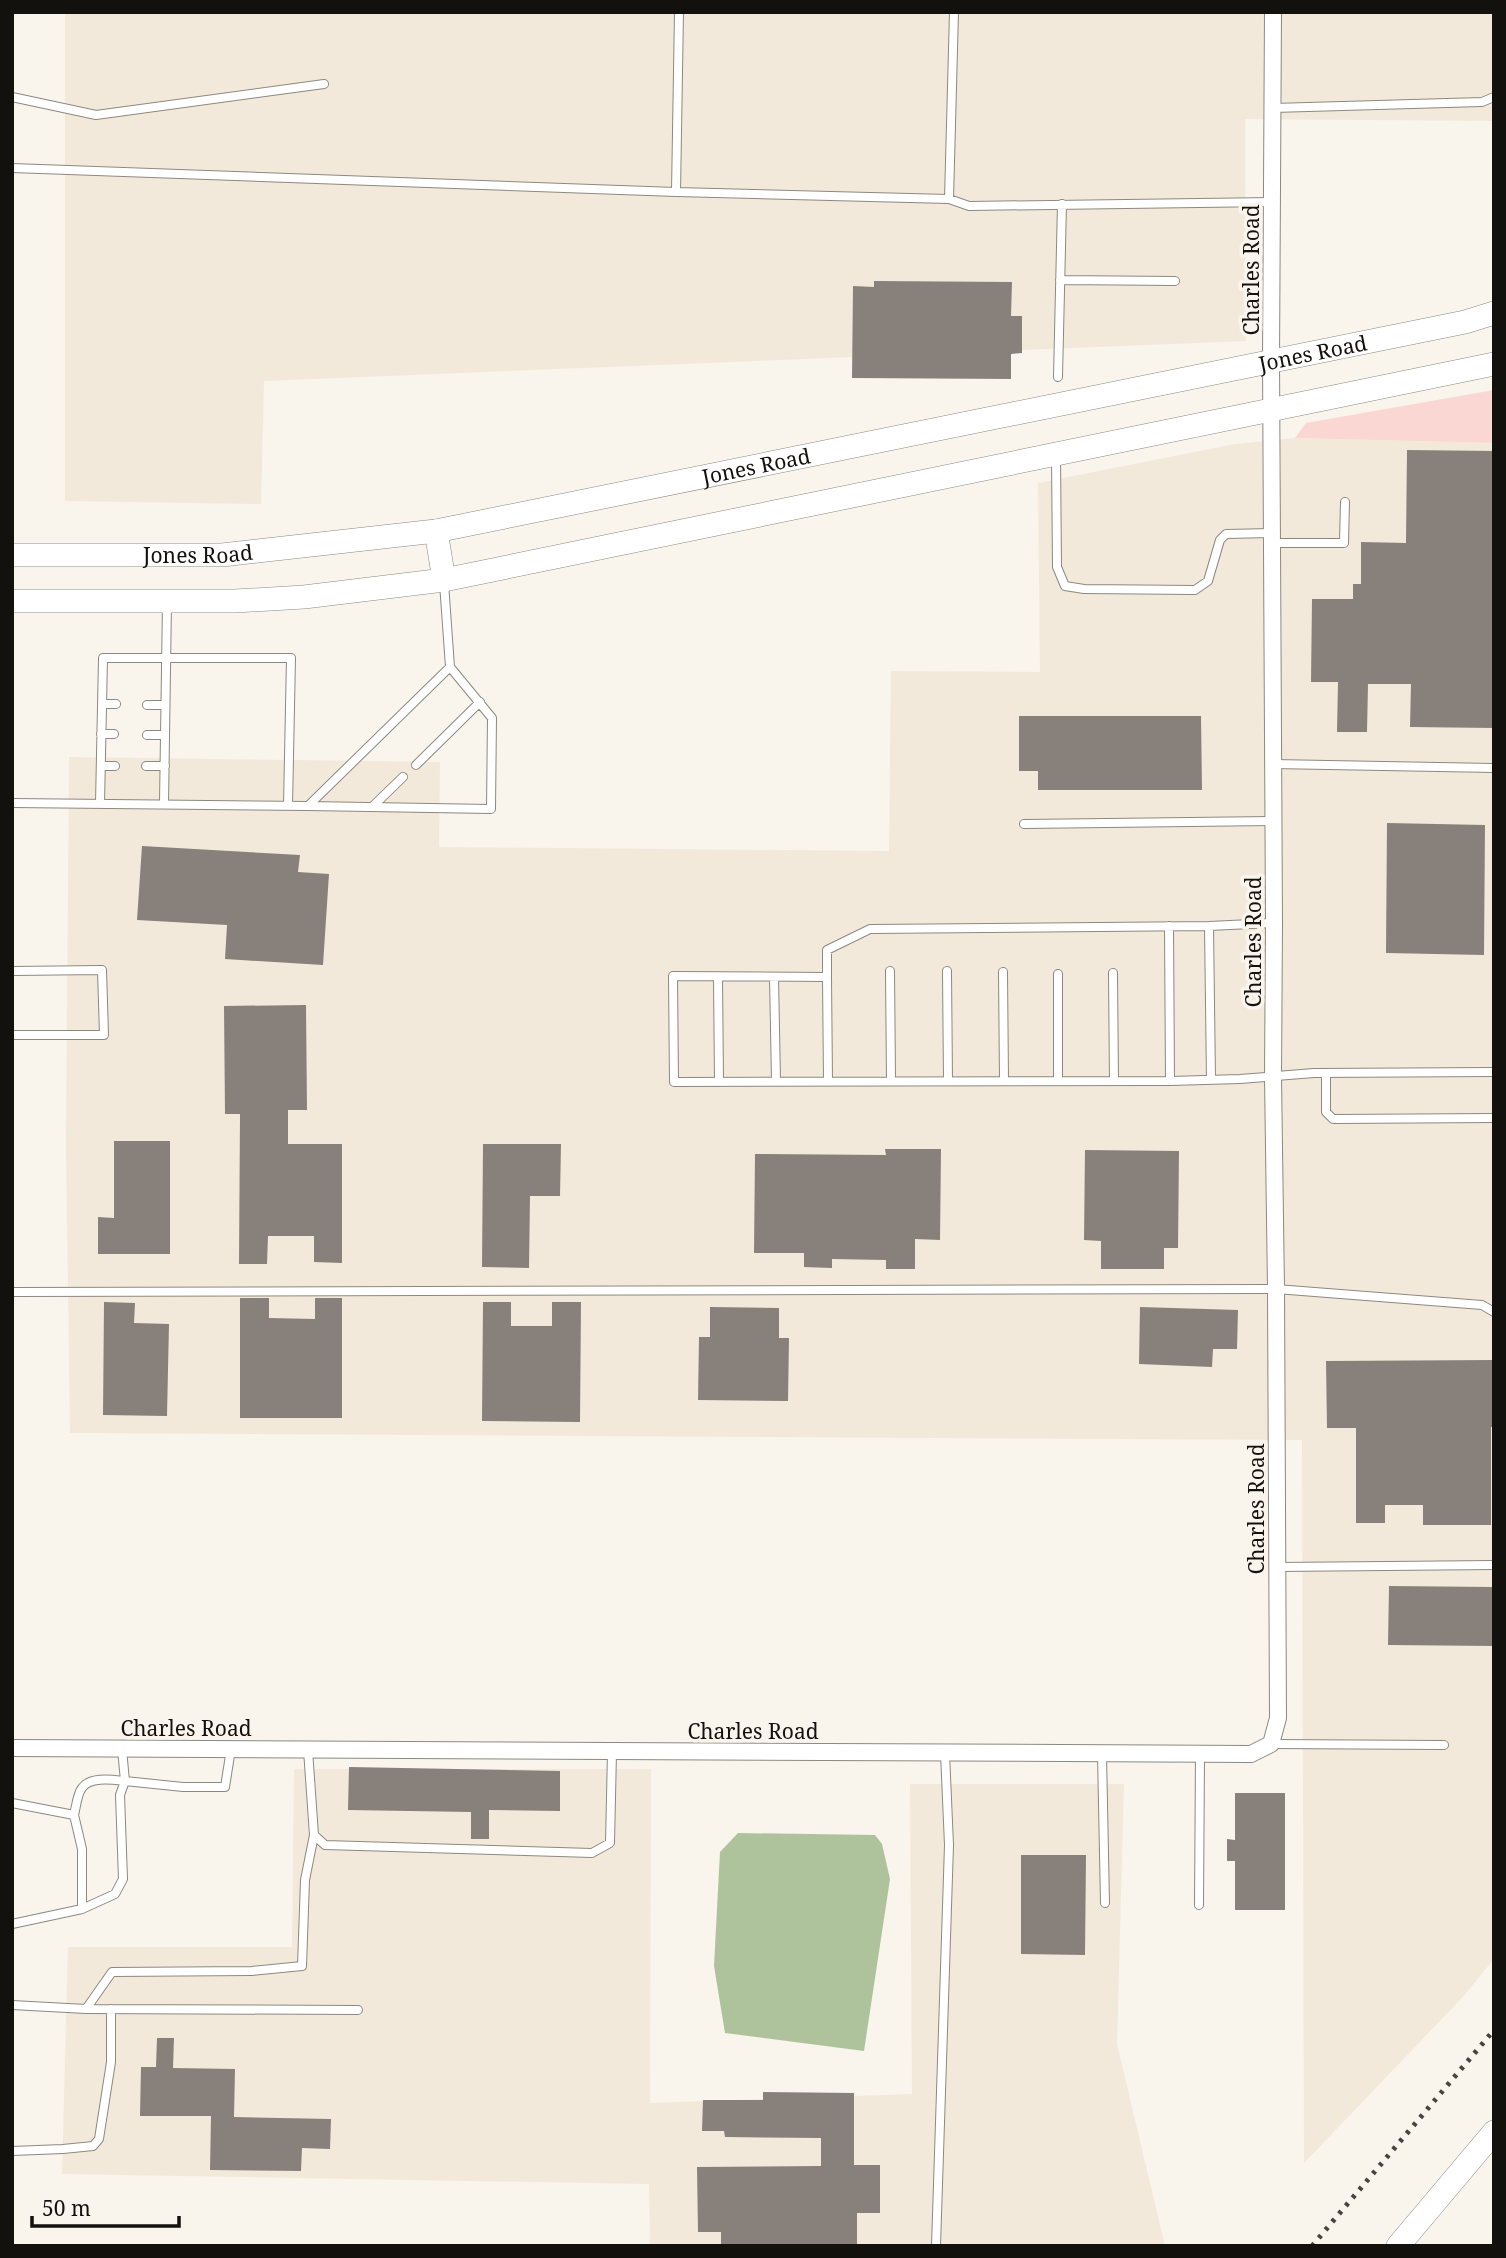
<svg xmlns="http://www.w3.org/2000/svg" width="1506" height="2258" font-family="'Noto Serif',serif">
  <rect width="100%" height="100%" fill="#f9f4ec"/>
  <path fill="#f3e9da" d="M65 12H1494V121L1245 119 1246 341 264 381 261 504 65 501Z
    M1295 438 1494 443V1959L1461 1999 1304 2163 1302 1440 70 1433 66 1146 69 757 440 762 439 847 889 851 891 671 1040 672 1038 483 1235 444Z
    M294 1769H651L650 2103 912 2094 910 1784H1124L1117 2044 1165 2246H650L649 2184 62 2174 68 1947H292Z"/>
  <path fill="#fbd7d3" d="M1494 390V443L1295 438 1306 423Z"/>
  <path fill="#aec39c" d="M738 1833 875 1835 882 1844 890 1879 864 2051 725 2033 714 1966 720 1852Z"/>
  <path fill="#88807b" d="M874 281 1012 282 1011 316H1022V353L1011 354V379L852 378 853 286 874 287Z
    M1407 450 1494 451V728L1410 727 1411 684H1368L1367 732H1337L1338 682H1311L1312 599H1353V584H1361V542L1406 543Z
    M1019 716H1201L1202 790H1038V771H1019Z
    M1387 823 1485 825 1484 955 1386 953Z
    M142 846 300 855 298 872 329 874 323 965 225 959 227 925 137 920Z
    M306 1005 307 1110H288V1144H342V1263L314 1262V1236H268L267 1264H239L240 1114H225L224 1006Z
    M114 1141H170V1254H98V1217L114 1218Z
    M483 1144H561L560 1196H530L529 1268 482 1267Z
    M885 1149H941L940 1240 915 1239V1269H886V1260L832 1259V1268L804 1267V1253H754L755 1154 886 1155Z
    M1085 1150 1179 1151 1178 1248H1164V1269H1101V1241L1084 1240Z
    M240 1298H269V1318L315 1319V1298H342V1418H240Z
    M104 1302 135 1303 134 1323 169 1324 167 1416 103 1415Z
    M483 1302H511V1326H552V1302H581L580 1422 482 1421Z
    M710 1307 779 1308V1338H789L788 1401 698 1400 699 1337H710Z
    M1140 1307 1238 1310 1237 1349H1213L1212 1367 1139 1364Z
    M1494 1360V1427H1491V1525H1423V1505H1385V1523H1356V1428H1327L1326 1361Z
    M1389 1586 1494 1587V1646L1388 1645Z
    M349 1767 560 1771V1811L489 1810V1839H471V1812L348 1810Z
    M1235 1793H1285V1910H1235V1861H1227V1839L1235 1840Z
    M1021 1855H1086L1085 1955 1021 1954Z
    M157 2038H174L173 2068 235 2069 234 2117 331 2119 330 2149 302 2148 301 2171 210 2170 211 2116H140L141 2067H156Z
    M763 2092 854 2093V2165H880V2213H857V2246H721V2232H698L697 2167 821 2166V2138L725 2137 724 2131H702L703 2100H763Z"/>
  <g fill="none" stroke-linecap="round" stroke-linejoin="round">
    <defs>
      <path id="lane" d="M679 12 676 192 949 199
        M954 12 949 199 969 206 1272 202
        M12 97 96 115 324 84
        M1273 108 1482 102 1494 97
        M12 168 676 192
        M1060 280 1175 281
        M1058 377 1062 204
        M1056 456 1057 567 1065 586 1084 589 1195 590 1208 581 1220 540 1226 534 1272 533
        M1272 543H1344L1345 502
        M102 704H116
        M147 705H165
        M101 734H114
        M147 735H165
        M1273 764 1494 768
        M416 765 480 702
        M101 766H115
        M146 766H165
        M12 803 308 806 450 667 444 583
        M100 804 103 658H291L288 806
        M164 804 167 602
        M308 806 491 809 492 718 450 667
        M373 806 403 777
        M1024 824 1274 821
        M1274 923 1209 926 870 929 827 950V977L673 976 674 1082 1170 1081 1240 1079 1314 1073 1494 1072
        M1169 926 1170 1081
        M1209 926 1211 1080
        M12 971 102 970 104 1035H12
        M890 971 891 1080
        M947 971 948 1081
        M1003 972 1004 1081
        M1113 973 1114 1081
        M1058 974V1081
        M718 977 719 1082
        M774 977 776 1081
        M827 977 828 1081
        M1326 1073V1112L1333 1119 1494 1118
        M12 1292 1276 1289 1482 1305 1494 1312
        M1277 1567 1494 1565
        M1271 1744 1444 1745
        M122 1749 125 1781 183 1787H225L231 1749
        M308 1750 314 1835 325 1845 592 1853 610 1843 612 1752
        M1102 1754 1105 1903
        M12 1803 74 1815 82 1849V1909L12 1924
        M74 1815C76 1808 77 1794 82 1788 90 1776 114 1780 125 1781L120 1795 123 1879 115 1894 82 1909
        M1199 1905 1200 1754
        M12 2005 86 2009 112 1972 252 1971 302 1966 305 1880 314 1835
        M86 2009 358 2010
        M12 2151 63 2149 93 2146 99 2139 111 2062V2009
        M936 2246 949 1845 945 1753"/>
      <path id="street" d="M12 1748 1251 1754 1271 1744 1278 1718 1276 1289 1273 1077 1274 923 1271 360 1273 12"/>
      <g id="secondary">
        <path d="M436 531 444 580"/>
        <path id="s1" d="M12 555H222L436 531 1465 322 1494 313"/>
        <path d="M12 601H235L304 597 444 580 1494 364"/>
        <path d="M1398 2246 1494 2132"/>
      </g>
    </defs>
    <use href="#lane" stroke="#8d8881" stroke-width="10"/>
    <use href="#street" stroke="#8d8881" stroke-width="18"/>
    <use href="#secondary" stroke="#8d8881" stroke-width="24"/>
    <use href="#lane" stroke="#fff" stroke-width="8"/>
    <use href="#street" stroke="#fff" stroke-width="16"/>
    <use href="#secondary" stroke="#fff" stroke-width="23"/>
    <path stroke="#474440" stroke-width="5" stroke-dasharray="3.5 7" stroke-linecap="butt" d="M1312 2246 1494 2030"/>
  </g>
  <g text-anchor="middle" dominant-baseline="central" stroke-width="7" stroke-linejoin="round" paint-order="stroke">
    <g font-size="21" fill="#13110e" stroke="#f9f4ec">
      <text transform="translate(1251 270) rotate(-90)">Charles Road</text>
      <text stroke="none"><textPath href="#s1" startOffset="1320">Jones Road</textPath></text>
      <text stroke="none"><textPath href="#s1" startOffset="752">Jones Road</textPath></text>
      <text stroke="none"><textPath href="#s1" startOffset="186">Jones Road</textPath></text>
      <text transform="translate(1253 942) rotate(-90)">Charles Road</text>
      <text transform="translate(1256 1509) rotate(-90)">Charles Road</text>
      <text x="186" y="1728">Charles Road</text>
      <text x="753" y="1731">Charles Road</text>
    </g>
  </g>
  <rect width="1506" height="2258" fill="none" stroke="#13110e" stroke-width="28"/>
  <path d="M32 2216v10h147v-10" fill="none" stroke="#13110e" stroke-width="3.5"/>
  <text x="42" y="2216" font-size="21" fill="#13110e" stroke="#f9f4ec" stroke-width="5" paint-order="stroke">50 m</text>
</svg>
